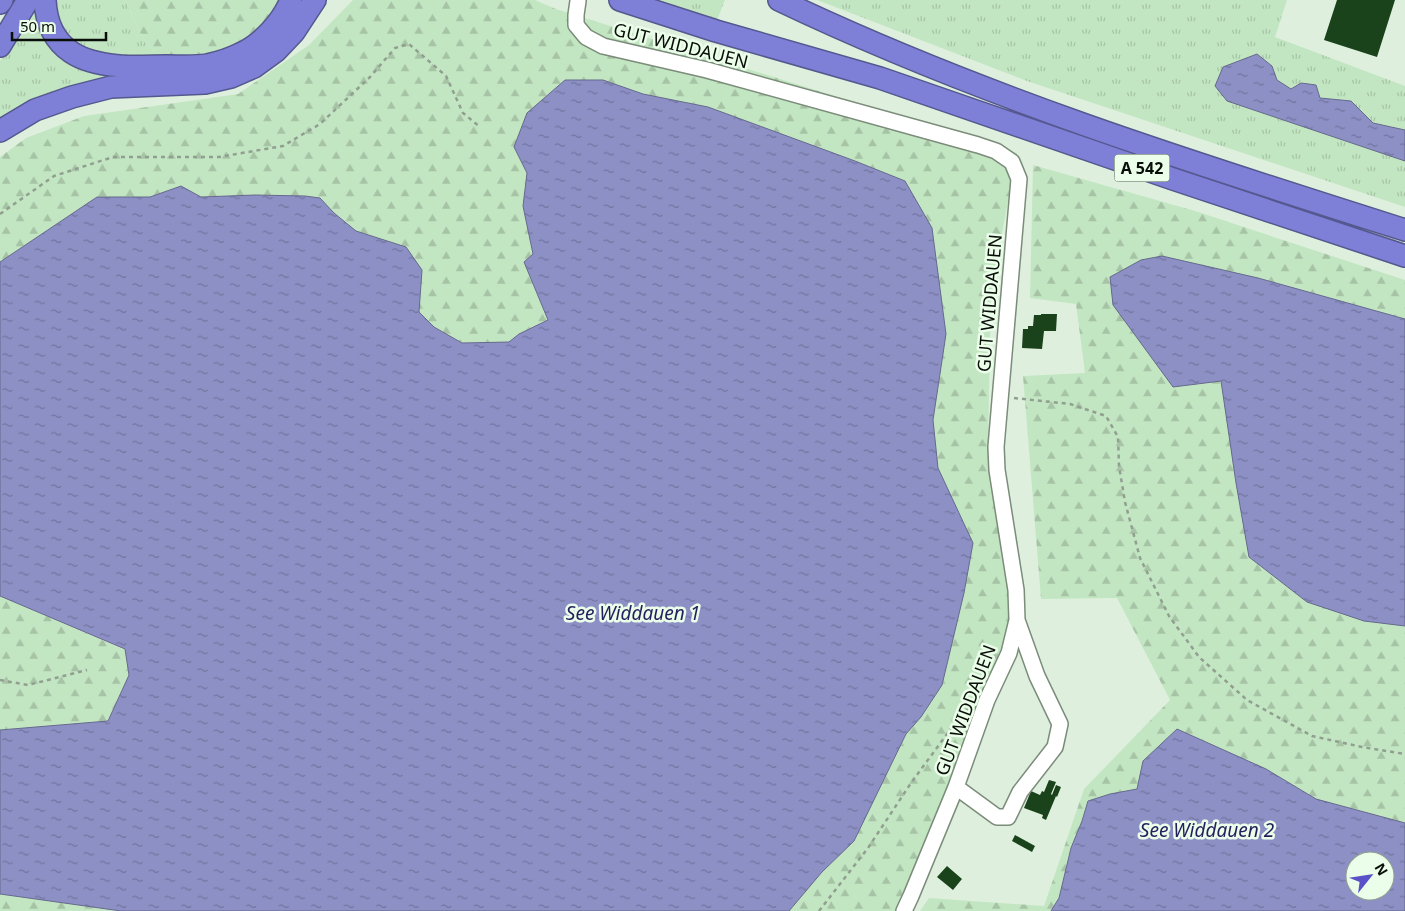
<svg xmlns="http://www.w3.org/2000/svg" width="1405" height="911" font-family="'Noto Sans',sans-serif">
  <defs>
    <pattern id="grass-tufts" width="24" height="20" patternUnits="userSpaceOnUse" patternTransform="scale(1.25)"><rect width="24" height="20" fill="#c3e6c2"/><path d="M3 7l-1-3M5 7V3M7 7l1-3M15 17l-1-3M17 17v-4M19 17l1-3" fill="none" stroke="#a6c4a5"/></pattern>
    <pattern id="forest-firs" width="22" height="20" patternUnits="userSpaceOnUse" patternTransform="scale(1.25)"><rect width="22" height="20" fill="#c3e6c2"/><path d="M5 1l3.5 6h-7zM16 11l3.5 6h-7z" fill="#a6c4a5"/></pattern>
    <pattern id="water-ripples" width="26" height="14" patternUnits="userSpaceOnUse" patternTransform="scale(1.25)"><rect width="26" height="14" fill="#8d90c5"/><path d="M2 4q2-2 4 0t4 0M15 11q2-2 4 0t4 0" fill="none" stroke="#71749e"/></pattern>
  </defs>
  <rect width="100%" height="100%" fill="#def0dd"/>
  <path fill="url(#grass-tufts)" d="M37 0 41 19 119 74 299 0H309L194 78 0 123V61Z
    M50 0H125L141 35 162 61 76 50 49 7Z
    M649 0H725L716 23Z
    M817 0H1287L1275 37 1405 86V130L1373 123 1351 101C1331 100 1293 96 1278 81 1275 77 1274 70 1272 66L1227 101 1405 161V207L1027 81Z"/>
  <path fill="url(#forest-firs)" d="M125 0H286L265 31 219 57 162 61 141 35Z
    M353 0H535L556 9 1017 153 991 292 988 444 1012 593 1013 619 976 718 896 911H789L822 872 854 841 906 734 921 717 942 685 964 593 973 543 938 468 933 420 946 334 905 181 855 161 708 107 643 94 603 80 514 147 527 173 523 206 533 254 524 262 548 321 519 334 509 342 462 343 434 327 419 312 406 247 356 231 334 213 320 198 305 196 255 195 201 197 181 186 150 197H97L0 262V157L26 138 84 116 238 94 309 45Z
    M1033 165 1195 211 1405 280V319L1258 278 1221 381 1236 483 1364 621 1405 626V823L1316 799 1292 785 1143 761 1137 789 1110 794 1088 801 1082 821 1071 848 1059 898 1051 911H920L929 898 1044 906 1084 789 1170 700 1117 598 1041 599 1023 376 1085 373 1076 304 1030 298Z
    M0 596 125 650 129 674 108 721 0 730Z
    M0 894 121 911H0Z"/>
  <path fill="url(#water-ripples)" stroke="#65698c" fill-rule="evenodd" d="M1257 54 1272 66 1277 80 1291 89 1301 83 1316 85 1320 98 1351 101 1373 123 1405 130V161L1227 101 1215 86 1223 67Z
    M565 80H603L643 94 708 107 855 161 905 181 932 228 946 334 933 420 938 468 973 543 964 593 942 685 921 717 906 734 854 841 822 872 789 911H121L0 894V730L108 721 129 675 125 649 0 596V262L97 197H150L181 186 201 197 255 195 305 196 320 198 334 213 356 231 406 247 422 270 419 312 434 327 462 343 509 342 519 334 548 320 524 262 533 254 523 206 527 173 514 147 527 113Z
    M1162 256 1258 278 1405 319V626L1364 621 1307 602 1249 557 1236 483 1221 381 1173 387 1113 305 1110 277 1141 260Z
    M1177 729 1266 769 1316 799 1405 823V911H1051L1059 898 1071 848 1082 821 1088 801 1110 794 1137 789 1143 761ZM1355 861H1385V891H1355Z"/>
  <path fill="#1a421b" d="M1337 0H1395L1377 57 1324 40Z
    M1041 314H1057L1056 331H1044L1042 349 1022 348 1023 329H1028V326H1033L1034 315H1041Z
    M1049 780 1056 782 1051 794 1052 795 1056 785 1061 787 1057 797 1056 796 1046 820 1042 818 1043 815 1024 808 1031 791 1040 795 1042 791 1044 792Z
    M1015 835 1035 846 1032 852 1012 841Z
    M947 866 962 879 953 890 937 877Z"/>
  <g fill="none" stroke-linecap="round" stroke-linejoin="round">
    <defs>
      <path id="minor" d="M578 1 576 15V25L586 37 603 46 707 70 978 145 996 151 1012 162 1019 179 996 447 997 470 1016 590 1017 620 1009 653 987 700 956 787 911 896 904 911
        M956 787 997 817H1008L1020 792 1055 747 1060 724 1037 676 1017 620"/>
      <path id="highway" d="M45 0C46 21 53 40 71 52 96 69 139 67 168 66 181 66 194 67 207 65 217 63 230 59 240 54 262 44 282 22 291 0
        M620 0 716 31 880 78 1173 179 1405 256
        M779 0C980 96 1193 163 1405 230
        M0 3 2 0
        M0 46 28 0
        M0 131 35 110 72 97 111 87 205 83 231 77 254 67 276 51 294 32 315 0"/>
    </defs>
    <use href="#minor" stroke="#7b8c7a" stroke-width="18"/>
    <use href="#highway" stroke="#55588e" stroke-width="24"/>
    <path stroke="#919f90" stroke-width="2.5" stroke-dasharray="4 4" stroke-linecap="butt" d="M0 214 54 176 113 157H219L283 146 320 124 370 77 395 48 409 44 446 76 463 113 480 127
      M1014 398 1070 404 1106 416 1118 437 1119 466 1125 502 1140 558 1169 616 1199 657 1247 700 1312 736 1362 747 1405 754
      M0 680 28 685 87 670
      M819 911 868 848 911 783 947 734 965 711 971 709"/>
    <use href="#minor" stroke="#fff" stroke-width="15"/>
    <use href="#highway" stroke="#7e7fd6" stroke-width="21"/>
  </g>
  <g text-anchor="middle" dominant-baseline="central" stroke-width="5" stroke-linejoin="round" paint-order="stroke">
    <rect fill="#ebfeea" stroke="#4d574c" stroke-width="1" x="1114.5" y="154.5" width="55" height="27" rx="4"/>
    <g font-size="16" font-weight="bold" fill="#090f08">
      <text x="1142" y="168">A 542</text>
    </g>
    <g font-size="18" fill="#090f08" stroke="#ebfeea">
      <text transform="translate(681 45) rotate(14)">GUT WIDDAUEN</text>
      <text transform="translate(989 303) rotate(-85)">GUT WIDDAUEN</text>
      <text transform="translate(965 710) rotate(-69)">GUT WIDDAUEN</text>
    </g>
    <g font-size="19" font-style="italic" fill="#241e5d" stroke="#ebfeea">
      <text x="633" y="613">See Widdauen 1</text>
      <text x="1207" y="830">See Widdauen 2</text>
    </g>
  </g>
  <g transform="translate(1370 876) rotate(60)"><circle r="24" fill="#ebfeea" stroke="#919e90"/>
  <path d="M0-4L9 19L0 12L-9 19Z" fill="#5a50c8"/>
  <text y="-8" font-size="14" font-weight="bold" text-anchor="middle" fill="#090f08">N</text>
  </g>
  <path d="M12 32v8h94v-8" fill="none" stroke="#090f08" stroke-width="2.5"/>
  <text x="20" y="32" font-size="15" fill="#090f08" stroke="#ebfeea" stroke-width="4" paint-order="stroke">50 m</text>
</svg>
